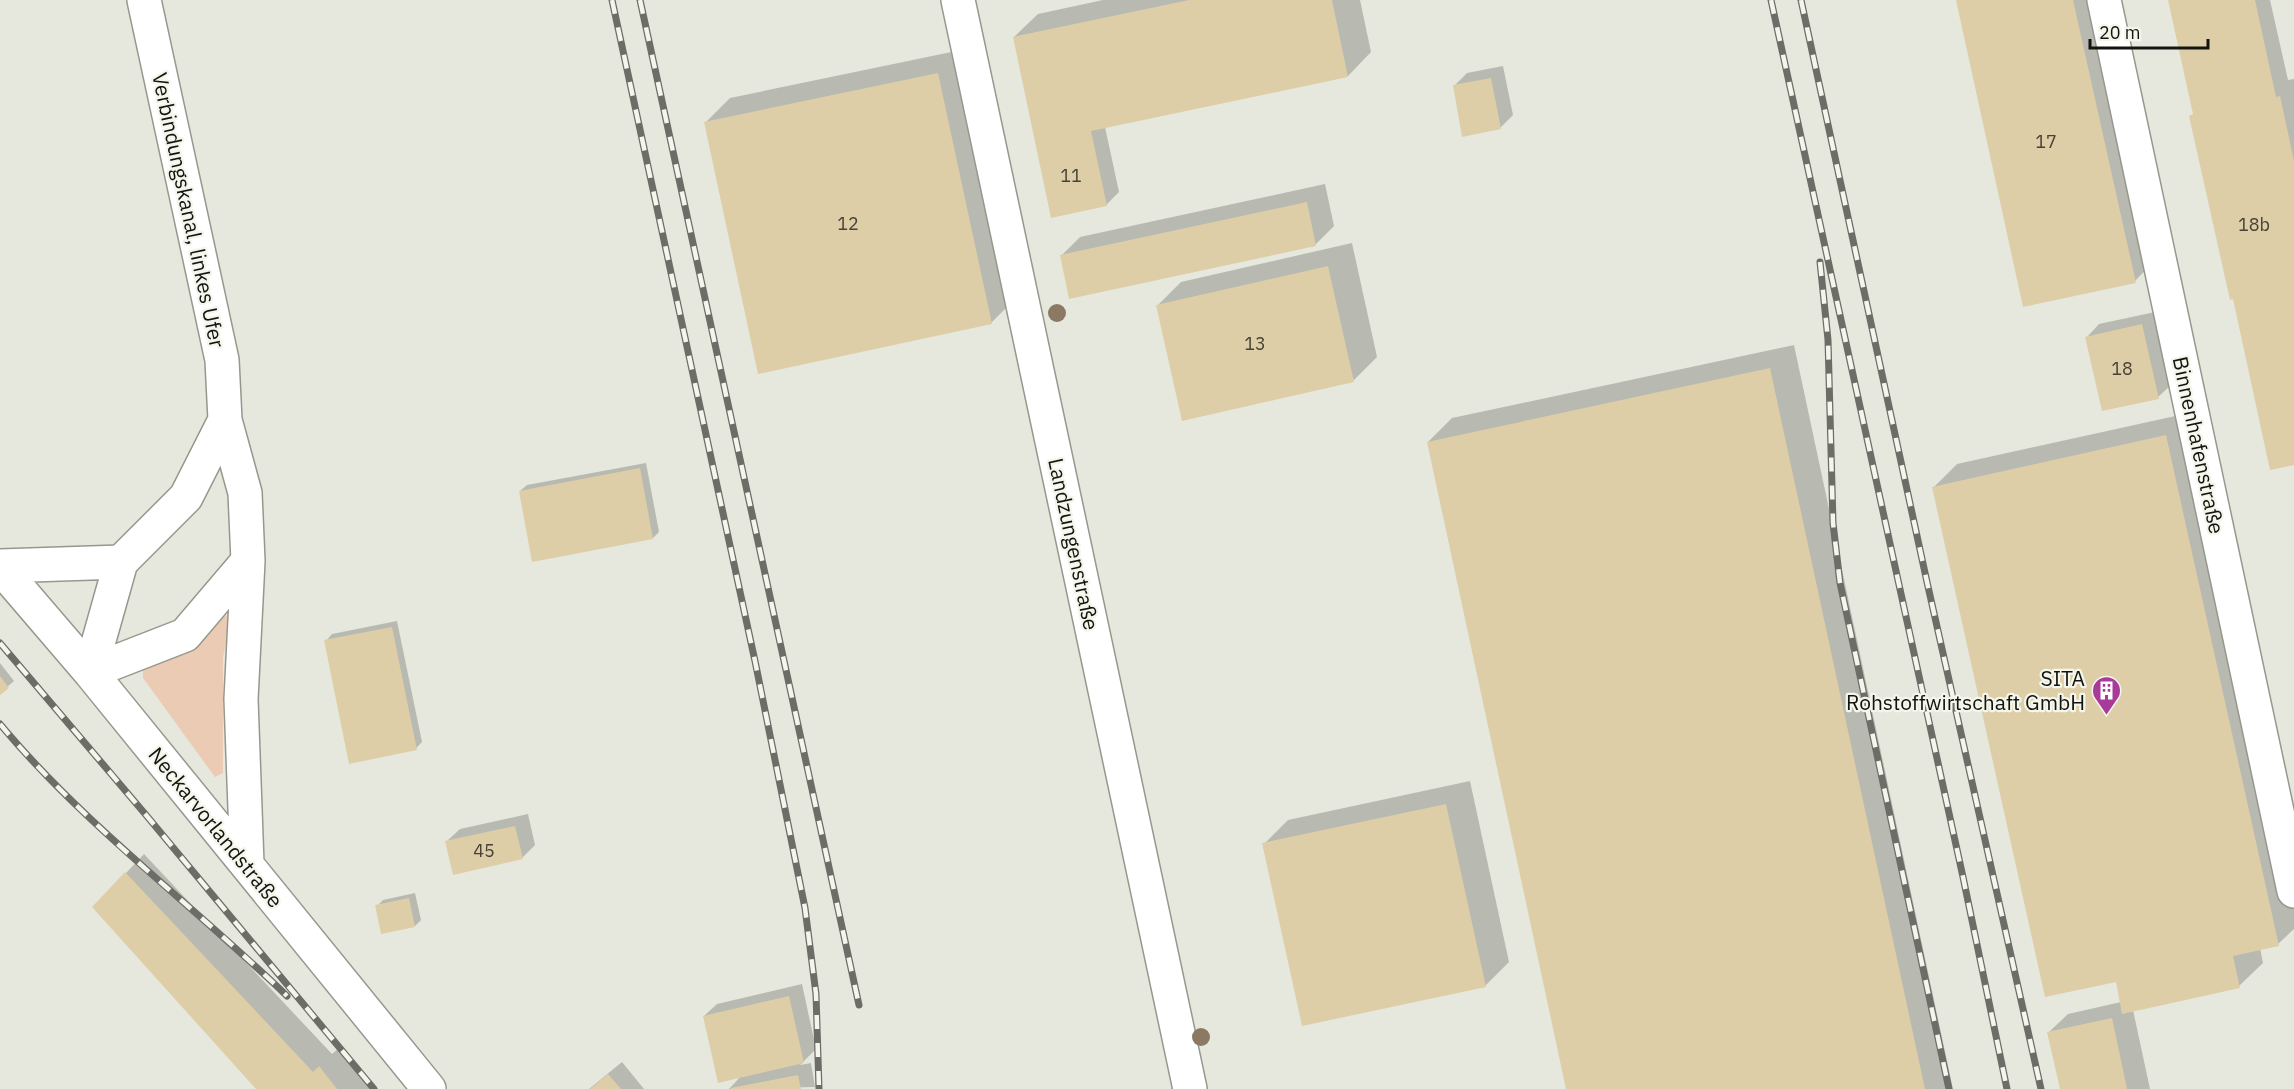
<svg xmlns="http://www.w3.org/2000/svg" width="2294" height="1089" font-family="'IBM Plex Sans',sans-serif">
  <rect width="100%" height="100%" fill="#e6e8de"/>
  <path fill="#ebcbb3" d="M225 615 230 619 223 658V773L215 777 143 678V670L185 652Z"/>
  <path fill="#0003" d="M1103 0H1360L1371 52 1348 76 1105 127 1119 192 1106 205 1014 37 1038 14Z
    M1957 0H2102L2158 257 2135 281Z
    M2170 0H2270L2288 80 2294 79V463L2194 113Z
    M961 50 1015 299 991 323 706 122 730 98Z
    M1503 66 1513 115 1500 128 1454 86 1467 73Z
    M1325 184 1334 226 1315 245 1061 256 1080 237Z
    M1352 243 1377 357 1354 380 1157 306 1181 282Z
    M2155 312 2171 385 2158 397 2087 337 2099 324Z
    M1794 345 1953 1089H1567L1428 442 1452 418Z
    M2189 413 2294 884V929L2278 944 2260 948 2263 963 2239 986 2133 1010 2150 1089H2061L2049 1032 2068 1014 2121 1002 2117 980 1934 487 1957 464Z
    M646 463 659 532 653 538 520 491 527 485Z
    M397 621 422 742 416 748 326 641 332 634Z
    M0 663 14 681 0 693Z
    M1470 781 1509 962 1485 986 1264 844 1288 820Z
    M528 814 535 845 522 858 447 841 460 829Z
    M144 854 332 1054 338 1049 370 1089H258L94 907Z
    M415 893 421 920 415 926 377 906 383 900Z
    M802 984 816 1049 800 1065 811 1063 815 1087 729 1089 742 1075 704 1016 717 1004Z
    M622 1062 644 1089H589Z"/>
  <path fill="#decea8" d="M1189 0H1332L1348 77 1091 131 1107 206 1051 218 1013 37Z
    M1956 0H2073L2136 283 2023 307Z
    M2168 0H2255L2276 97 2280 96 2294 161V465L2270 470 2233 299 2230 300 2189 116 2193 114Z
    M938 73 992 324 758 374 704 122Z
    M1491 78 1501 129 1462 137 1453 85Z
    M1307 202 1316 246 1069 299 1060 255Z
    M1328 266 1354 382 1182 421 1156 305Z
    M2142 324 2159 399 2102 411 2085 337Z
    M1770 368 1925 1089H1566L1427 442Z
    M2166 435 2279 946 2233 956 2240 988 2122 1014 2116 982 2045 997 1932 487Z
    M640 468 653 539 532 562 519 491Z
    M392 627 417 750 349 764 324 640Z
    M0 676 9 688 0 695Z
    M1446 804 1486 987 1302 1026 1262 843Z
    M515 826 523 859 453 875 445 841Z
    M125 872 313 1072 319 1066 337 1089H256L92 907Z
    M409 898 415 927 381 934 375 905Z
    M789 996 804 1063 718 1083 703 1016Z
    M2112 1018 2127 1089H2060L2047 1032Z
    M608 1074 621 1089H590Z
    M798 1075 801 1089H731V1088Z"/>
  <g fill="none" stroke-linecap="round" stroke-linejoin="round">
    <defs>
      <path id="street" d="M144 0 222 360 225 420 245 493 248 561 241 699 247 864
        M958 0 1190 1089
        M2104 0 2294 891
        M0 566 121 562
        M0 567 90 672 429 1089
        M90 672 121 562 186 497 225 420
        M90 672 185 635 248 561"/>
    </defs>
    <use href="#street" stroke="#96988e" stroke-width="36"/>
    <use href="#street" stroke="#fff" stroke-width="33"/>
    <defs>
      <path id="rail" d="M612 0 755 661 805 908 816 994 819 1089
        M640 0 859 1005
        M1771 0 1963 877 2007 1089
        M1801 0 1927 582 2041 1089
        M1820 262 1828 340 1833 523 1840 583 1949 1089
        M0 643 146 815 374 1089
        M0 724C85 826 192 904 287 996"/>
    </defs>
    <use href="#rail" stroke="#6c6d67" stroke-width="7"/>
    <use href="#rail" stroke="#f4f6eb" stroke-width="4.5" stroke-dasharray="14" stroke-linecap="butt"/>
  </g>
  <g fill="#8b7964">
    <circle cx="1057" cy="313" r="9"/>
    <circle cx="1201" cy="1037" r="9"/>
  </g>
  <defs>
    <symbol id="building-pin" viewBox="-11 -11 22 30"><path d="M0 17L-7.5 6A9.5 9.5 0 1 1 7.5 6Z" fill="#a83b9a" stroke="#f4f6eb"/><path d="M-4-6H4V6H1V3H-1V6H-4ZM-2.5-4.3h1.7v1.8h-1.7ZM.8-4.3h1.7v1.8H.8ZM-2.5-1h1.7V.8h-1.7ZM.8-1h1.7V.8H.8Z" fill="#fff"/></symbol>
  </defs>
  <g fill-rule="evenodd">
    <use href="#building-pin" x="2090" y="674" width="33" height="45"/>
  </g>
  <g text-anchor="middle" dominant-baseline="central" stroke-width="4.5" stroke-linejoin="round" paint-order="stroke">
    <g font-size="18" fill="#464236">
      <text x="2046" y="141">17</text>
      <text x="1071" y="175">11</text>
      <text x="848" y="223">12</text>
      <text x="2254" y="224">18b</text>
      <text x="1255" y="343">13</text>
      <text x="2122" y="368">18</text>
      <text x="484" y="850">45</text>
    </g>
    <g font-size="21" fill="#131410" stroke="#f4f6eb">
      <text transform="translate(189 210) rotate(78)">Verbindungskanal, linkes Ufer</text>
      <text transform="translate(2199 445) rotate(78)">Binnenhafenstraße</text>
      <text transform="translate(1074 544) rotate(78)">Landzungenstraße</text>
      <text transform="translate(216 827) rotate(51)">Neckarvorlandstraße</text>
    </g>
    <g font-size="21" fill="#131410" stroke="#f4f6eb" text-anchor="end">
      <text x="2085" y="678">SITA<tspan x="2085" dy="24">Rohstoffwirtschaft GmbH</tspan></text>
    </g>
  </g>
  <path d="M2090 39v9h118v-9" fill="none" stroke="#131410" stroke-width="3"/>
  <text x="2099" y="39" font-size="18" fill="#131410" stroke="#f4f6eb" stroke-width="4.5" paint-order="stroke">20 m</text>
</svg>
